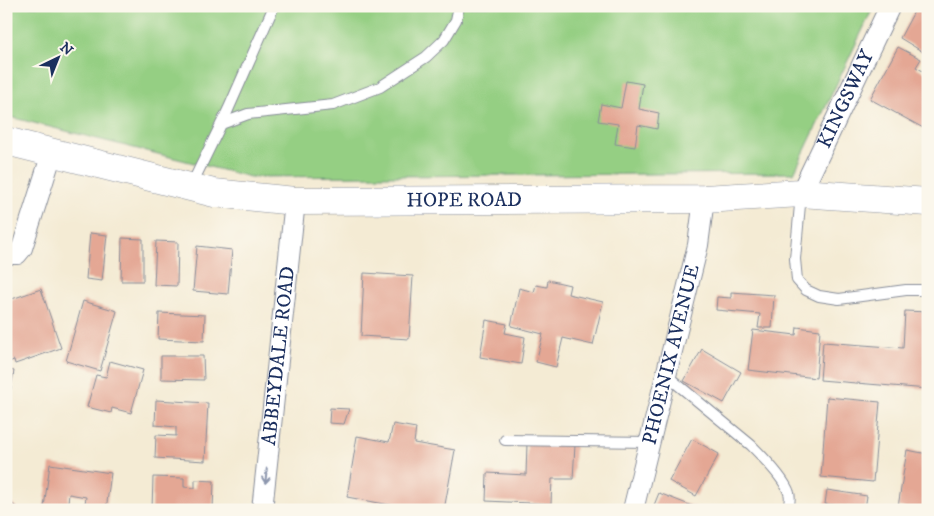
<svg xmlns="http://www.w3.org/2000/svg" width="934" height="516" font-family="'IM FELL DW Pica',serif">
  <rect width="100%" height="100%" fill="#fbf7ec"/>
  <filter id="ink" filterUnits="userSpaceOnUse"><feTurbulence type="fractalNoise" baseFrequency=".02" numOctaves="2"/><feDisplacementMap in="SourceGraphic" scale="10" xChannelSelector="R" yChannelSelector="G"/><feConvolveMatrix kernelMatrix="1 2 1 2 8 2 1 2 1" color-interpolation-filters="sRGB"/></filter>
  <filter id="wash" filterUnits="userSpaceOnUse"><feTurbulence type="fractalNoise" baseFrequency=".0096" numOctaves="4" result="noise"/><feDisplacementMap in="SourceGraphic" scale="20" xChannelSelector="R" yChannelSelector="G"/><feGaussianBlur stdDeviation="1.12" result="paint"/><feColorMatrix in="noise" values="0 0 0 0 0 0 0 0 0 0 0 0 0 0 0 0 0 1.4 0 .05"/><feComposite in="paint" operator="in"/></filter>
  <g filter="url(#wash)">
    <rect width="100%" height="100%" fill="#f4ebd4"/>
    <path fill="#95cf83" stroke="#587f70" d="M6 6H874L794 173 250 177 6 116Z"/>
    <g id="blocks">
      <path fill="#e4a794" d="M917 6H928V55L900 38Z
        M898 47 921 59 916 67 928 74 927 130 870 99Z
        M626 81 643 84 639 109 659 113 657 129 638 125 635 147 615 144 618 124 598 121 601 104 621 108Z
        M90 233 107 235 102 281 86 279Z
        M122 238 143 239V281H121Z
        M156 241 178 242 177 286 154 285Z
        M197 246 232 250 228 294 193 291Z
        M364 273 413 276 409 339 361 336Z
        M548 280 570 285 568 294 603 302 593 345 563 338 556 367 536 362 543 334 511 326 519 288 534 292 536 285 547 287Z
        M41 289 61 348 15 364 14 360 6 363V301Z
        M731 292 774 295 772 328H758L760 314 716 310 717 297 731 298Z
        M83 301 117 311 100 371 66 361Z
        M905 311 928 312V389L820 380 823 342 903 348Z
        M159 313 205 315 204 341 158 339Z
        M486 320 507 324 505 333 525 337 521 364 480 357Z
        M797 327 820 330 816 378 748 370 753 330 796 335Z
        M702 349 741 372 724 403 684 381Z
        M161 356H203L204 380 161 379Z
        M110 361 143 370 131 413 112 408 111 413 87 407 96 375 106 377Z
        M6 369 14 371 7 410H6Z
        M827 397 880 402 873 482 821 477Z
        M156 400 208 403 205 461 155 458 156 435 176 436V427L155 425Z
        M330 408 349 409 344 424 329 423Z
        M393 424 416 428 414 443 455 450 444 510H417L347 497 357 436 389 442Z
        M692 439 719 454 696 496 669 481Z
        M527 443 575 445 573 479H552L551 504 486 501 487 473 526 475Z
        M907 450 928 454V510H914L898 507Z
        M50 464 111 473 106 510H84L86 497 69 494 67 510 44 507Z
        M153 477 184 478V487L195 488V480L214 481 213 510H152Z
        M827 490 867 496 865 509 825 504Z
        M659 493 697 508 696 510H652Z
        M6 498 19 510H6Z"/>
    </g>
  </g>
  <g filter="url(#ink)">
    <use href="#blocks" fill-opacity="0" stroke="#888d99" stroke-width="1"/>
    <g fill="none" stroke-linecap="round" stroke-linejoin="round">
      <defs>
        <path id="service" d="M221 124 248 114 333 105 380 87 426 57 444 40 456 20 459 6
          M191 186 228 110 274 6
          M801 194 795 259 797 280 806 290 819 296 839 299 906 290H928
          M666 375 751 445C762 456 785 479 789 493 791 498 789 505 788 510
          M505 440 649 442"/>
        <g id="minor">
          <path id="s1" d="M801 193 890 6"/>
          <path d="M6 254H17L22 248 52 153"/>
          <path id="s2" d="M262 510 295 201"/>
          <path id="s3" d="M633 510 698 245 704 199"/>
        </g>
        <g id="primary">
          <path id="s4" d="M6 141 214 193 295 201 704 199 801 193 928 202"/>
        </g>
      </defs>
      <use href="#service" stroke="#888d99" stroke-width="12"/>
      <use href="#minor" stroke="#888d99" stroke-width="22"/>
      <use href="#primary" stroke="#888d99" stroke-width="29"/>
      <use href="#service" stroke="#fff" stroke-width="10"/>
      <use href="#minor" stroke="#fff" stroke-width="20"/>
      <use href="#primary" stroke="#fff" stroke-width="28"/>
    </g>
    <defs><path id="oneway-shaft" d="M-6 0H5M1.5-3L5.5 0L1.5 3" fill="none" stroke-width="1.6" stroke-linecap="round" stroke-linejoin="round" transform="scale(1.25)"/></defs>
    <use stroke="#8d97ae" href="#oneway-shaft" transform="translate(266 476) rotate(96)"/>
  </g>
  <g text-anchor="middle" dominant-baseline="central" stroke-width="5" stroke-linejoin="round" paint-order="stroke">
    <g font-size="20" fill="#1b2f5e" stroke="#fbf7ec">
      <text stroke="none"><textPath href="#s1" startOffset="104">KINGSWAY</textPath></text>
      <text stroke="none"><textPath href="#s4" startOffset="465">HOPE ROAD</textPath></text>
      <text stroke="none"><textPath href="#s2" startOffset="155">ABBEYDALE ROAD</textPath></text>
      <text stroke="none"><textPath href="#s3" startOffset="160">PHOENIX AVENUE</textPath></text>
    </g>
  </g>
  <rect width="934" height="516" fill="none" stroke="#fbf7ec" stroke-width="25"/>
  <g transform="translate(58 58) rotate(43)" stroke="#fbf7ec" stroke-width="4" paint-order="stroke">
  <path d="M0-4L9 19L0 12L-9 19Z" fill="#1b2f5e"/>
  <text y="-8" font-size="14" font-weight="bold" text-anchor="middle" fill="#1b2f5e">N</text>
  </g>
</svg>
